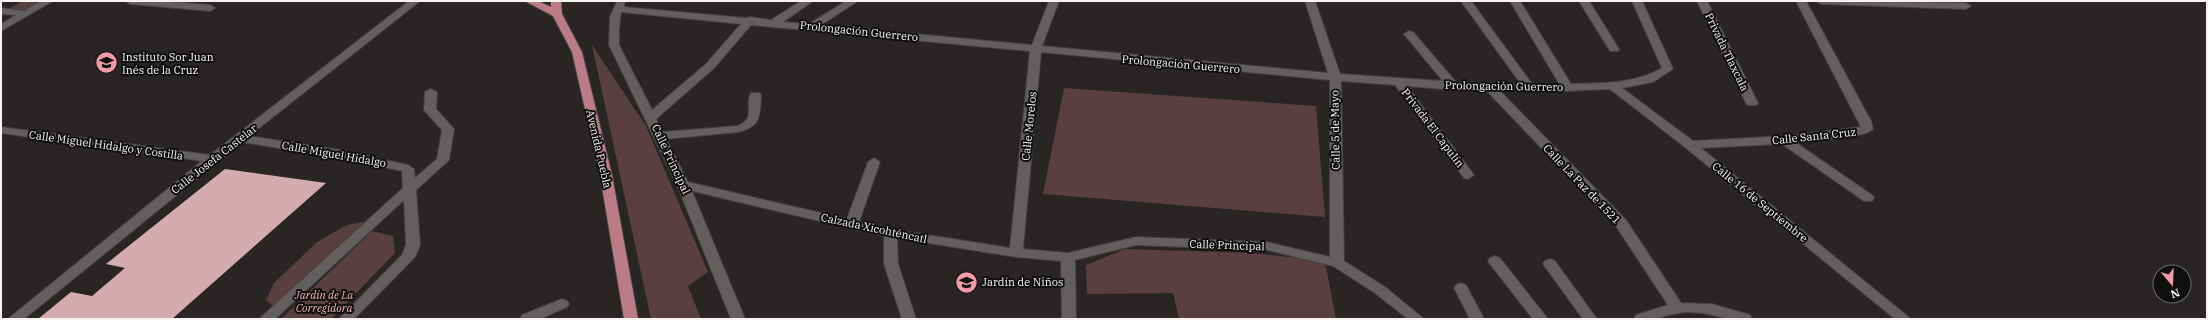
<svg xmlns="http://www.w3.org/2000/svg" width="2208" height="320" font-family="'IBM Plex Serif',serif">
  <rect width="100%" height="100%" fill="#292525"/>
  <path fill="#593f42" d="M23 1H42L25 11 8 9Z
    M592 45 646 126 708 272 688 286 701 319H651Z
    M1064 88 1316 106 1325 217 1043 194Z
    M368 221 275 308 266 300 274 283 317 242 347 225Z
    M372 231 393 236 395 253 331 319H281Z
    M1125 249 1252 253 1325 261 1336 319H1179L1173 293 1087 294 1086 265Z"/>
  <path fill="#d4abb0" d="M225 169 326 183 172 319H38L71 292 92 296 125 268 106 264Z"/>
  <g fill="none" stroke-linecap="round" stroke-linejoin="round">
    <defs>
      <path id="minor" d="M41 1H53L1 31V24L16 15 1 14V8L24 11Z
        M125 1H164L210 5 215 8 210 11 130 4Z
        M409 1H420L249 136 340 150 408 165 414 169 415 178 437 159 442 130 424 110 425 92 431 89 437 92 436 109 454 129 449 160 416 190 420 245 415 257 354 319H339L402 255 406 245 404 200 275 319H259L403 188 402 171 340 158 242 142 24 319H8L202 161 1 133V127L210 155Z
        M617 1H625L624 7 746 18 750 17 771 20 801 1H813L783 22 809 24 846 1H858L821 25 1032 45 1049 1H1059L1042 46 1328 73 1305 1H1315L1340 74 1443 81 1404 34 1409 31 1413 32 1456 82 1521 84 1461 1H1471L1532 84 1560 85 1510 1H1520L1571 84C1603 83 1634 84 1662 68L1632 1H1642L1673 69 1653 82 1622 88 1693 141 1784 136 1861 127 1796 1H1806L1871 121 1873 129C1865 139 1809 141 1795 142L1872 195 1874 198 1872 201H1864L1782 144 1701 148 1911 319H1895L1686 148 1610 89 1566 91 1499 90 1626 220 1681 303 1712 304 1750 315 1752 319H1729L1703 313 1686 312 1668 315 1656 319H1634L1636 315 1668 305 1616 226 1486 90H1454L1407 86 1474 175 1468 179 1464 178 1395 85 1341 81 1344 261 1385 287 1424 319H1408L1375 293 1333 266 1267 250 1136 245 1075 260 1076 319H1062L1061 261 1016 257 897 238 898 264 916 319H902L884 264V236L692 191 745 319H731L677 185 609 45 610 17ZM621 12 741 24 706 64 652 110 619 45V28ZM751 25 1030 51 1010 248 890 229 859 222 880 162 874 158 868 162 847 219 688 182 666 139 738 132C761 127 760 116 761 95L759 93H751C744 105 757 119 737 126L663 132 656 119 714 68ZM1041 52 1330 80V257L1267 242 1136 237 1068 253 1023 249Z
        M1579 1H1589L1619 49 1618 51H1610Z
        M1697 1H1707L1758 103 1756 105H1748L1746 103Z
        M1816 1 1966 3 1971 6 1966 9 1821 4Z
        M1495 256 1500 258 1548 319H1533L1490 264 1488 261 1490 258Z
        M1550 259 1555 261 1597 319H1583L1543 264 1545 261Z
        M1461 283 1466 285 1484 319H1470L1454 288 1456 285Z
        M562 299 567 301 569 304 567 307 540 319H520L522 315Z"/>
      <path id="major" d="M525 1H538L551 7V1H561L562 14 582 52 612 175 638 319H624L600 175 572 52 553 16Z"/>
    </defs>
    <use href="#minor" stroke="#444040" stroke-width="2"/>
    <use href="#major" stroke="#444040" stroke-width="2"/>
    <use href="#minor" fill="#645f5f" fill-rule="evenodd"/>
    <use href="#major" fill="#bb7c87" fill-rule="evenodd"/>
  </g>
  <defs>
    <symbol id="university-disc" viewBox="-11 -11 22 22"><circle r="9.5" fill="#f39aa8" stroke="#100f0f"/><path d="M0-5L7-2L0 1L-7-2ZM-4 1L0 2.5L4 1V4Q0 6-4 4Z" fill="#111"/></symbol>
    <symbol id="school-disc" viewBox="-11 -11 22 22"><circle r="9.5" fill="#f39aa8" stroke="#100f0f"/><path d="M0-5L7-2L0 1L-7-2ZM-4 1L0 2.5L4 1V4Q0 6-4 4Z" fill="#111"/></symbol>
  </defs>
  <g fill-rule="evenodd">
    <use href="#university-disc" x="94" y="50" width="25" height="25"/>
    <use href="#school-disc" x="954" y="270" width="25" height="25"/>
  </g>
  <g text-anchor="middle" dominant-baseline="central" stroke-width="4" stroke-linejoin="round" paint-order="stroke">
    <g font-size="11" fill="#f6f3f3" stroke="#100f0f">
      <text transform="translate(859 31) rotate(6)">Prolongación Guerrero</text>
      <text transform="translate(1727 52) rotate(64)">Privada Tlaxcala</text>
      <text transform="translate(1181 64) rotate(5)">Prolongación Guerrero</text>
      <text transform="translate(1504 86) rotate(1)">Prolongación Guerrero</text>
      <text transform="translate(1029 126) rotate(-84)">Calle Morelos</text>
      <text transform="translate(1433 128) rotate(53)">Privada El Capulín</text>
      <text transform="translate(1335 130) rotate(-91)">Calle 5 de Mayo</text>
      <text transform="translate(1814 136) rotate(-6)">Calle Santa Cruz</text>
      <text transform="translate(106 145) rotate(8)">Calle Miguel Hidalgo y Costilla</text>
      <text transform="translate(599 149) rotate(77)">Avenida Puebla</text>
      <text transform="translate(334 154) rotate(10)">Calle Miguel Hidalgo</text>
      <text transform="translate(214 159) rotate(-38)">Calle Josefa Castelar</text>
      <text transform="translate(671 159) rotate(65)">Calle Principal</text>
      <text transform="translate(1582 184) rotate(46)">Calle La Paz de 1521</text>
      <text transform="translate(1760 202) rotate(39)">Calle 16 de Septiembre</text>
      <text transform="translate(874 228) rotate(12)">Calzada Xicohténcatl</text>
      <text transform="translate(1227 245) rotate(2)">Calle Principal</text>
    </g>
    <g font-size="11" fill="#f6f3f3" stroke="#100f0f" text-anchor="start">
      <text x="122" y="57">Instituto Sor Juan<tspan x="122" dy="13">Inés de la Cruz</tspan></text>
      <text x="982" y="282">Jardín de Niños</text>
    </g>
    <g font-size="11" font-style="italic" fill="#f2afb8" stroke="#100f0f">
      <text x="324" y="295">Jardín de La<tspan x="324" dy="13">Corregidora</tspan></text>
    </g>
  </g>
  <rect width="2208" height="320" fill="none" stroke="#f6f3f3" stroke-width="4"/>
  <g transform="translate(2172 284) rotate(161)"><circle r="19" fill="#100f0f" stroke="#6c6a6a"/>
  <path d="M0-3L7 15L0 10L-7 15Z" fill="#f39aa8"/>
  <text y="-6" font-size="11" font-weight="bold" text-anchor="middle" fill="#f6f3f3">N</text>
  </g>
</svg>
